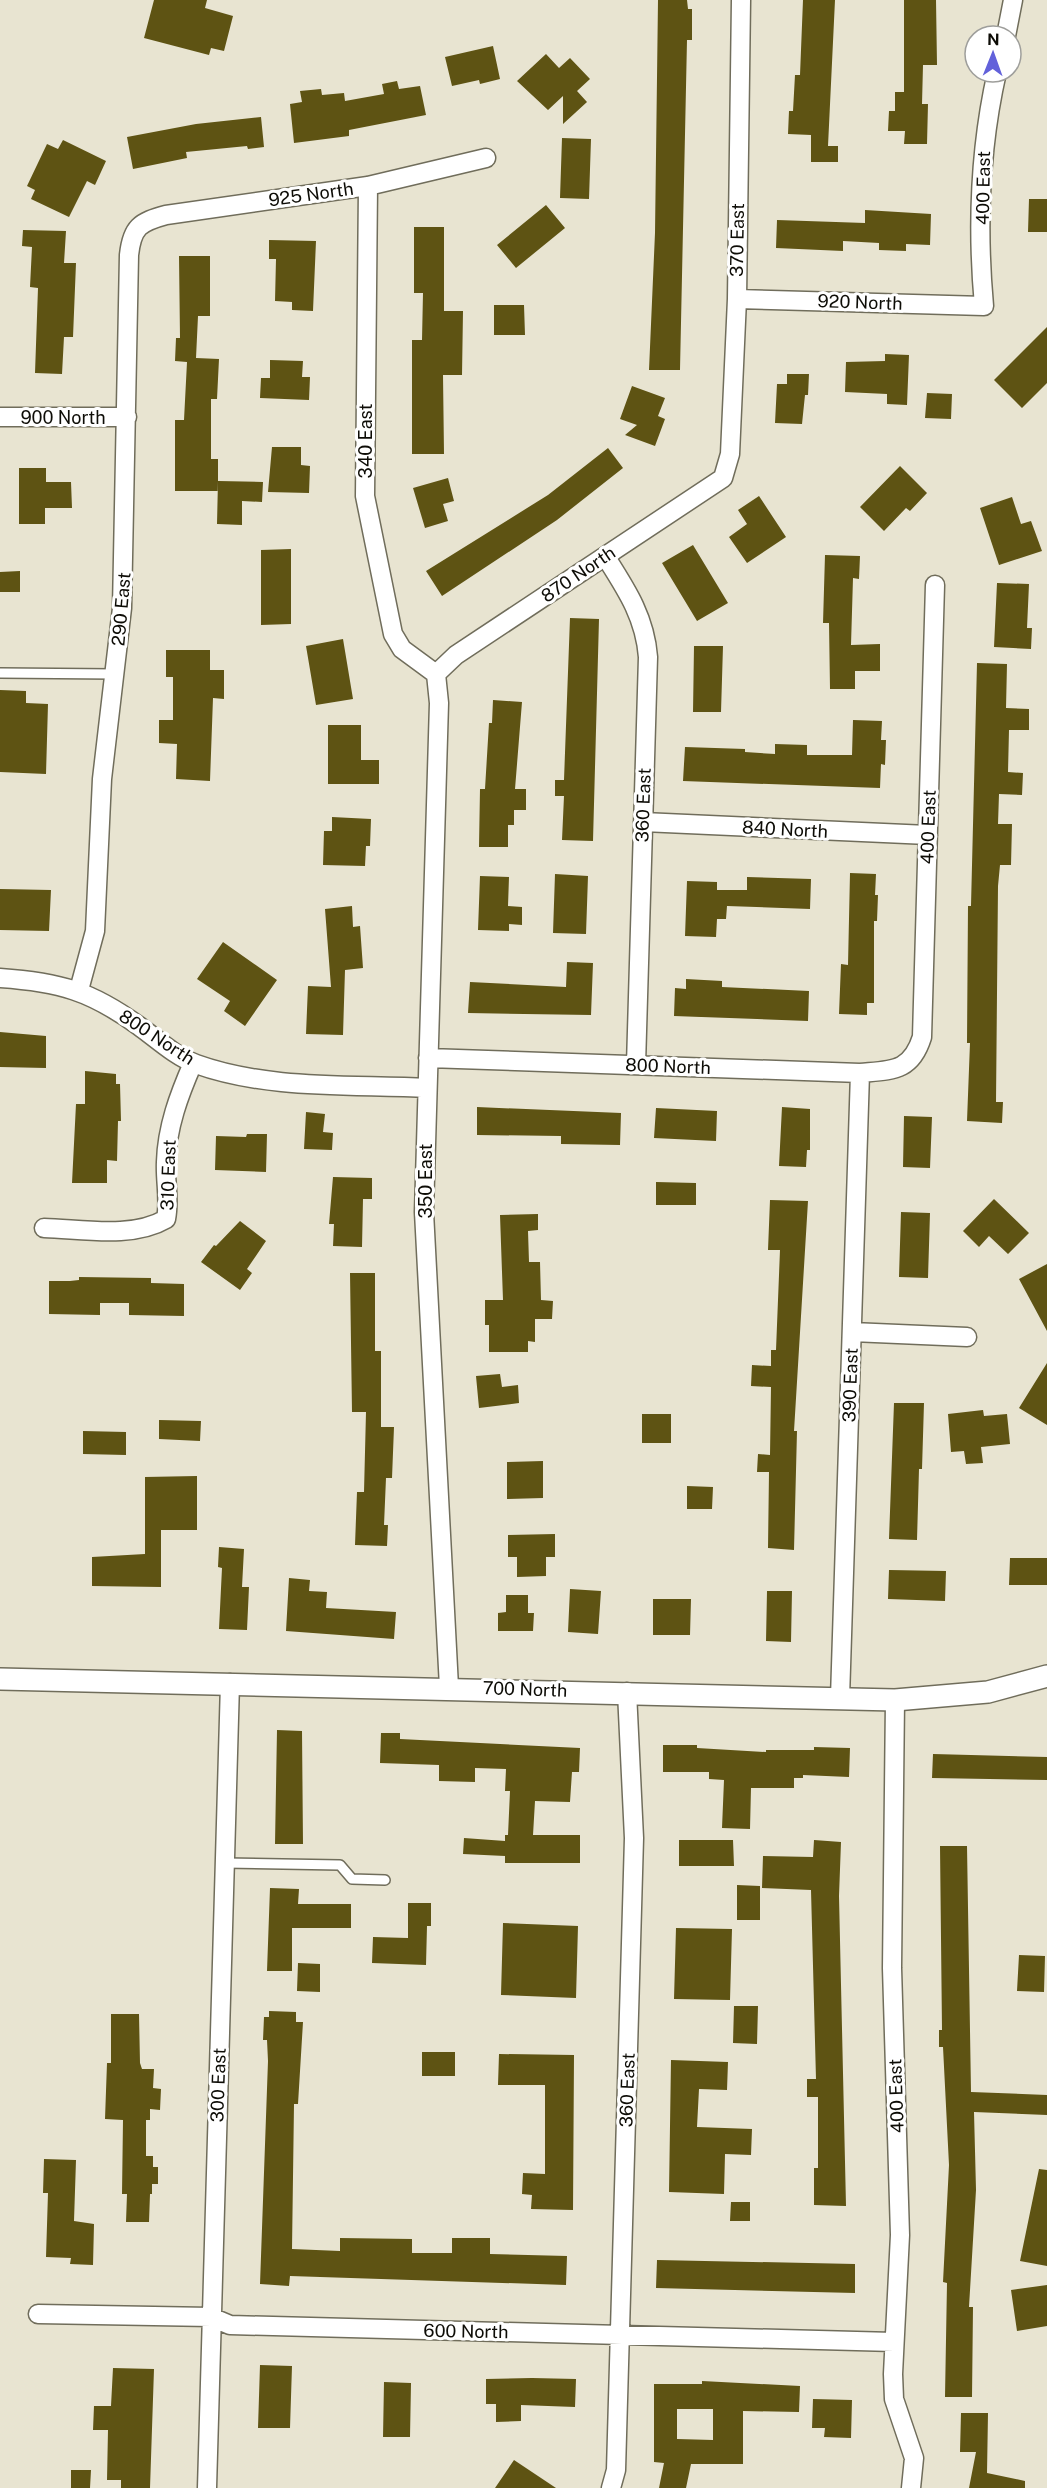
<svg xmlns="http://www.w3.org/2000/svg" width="1047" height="2488" font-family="'Public Sans',sans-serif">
  <rect width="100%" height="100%" fill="#e8e4d1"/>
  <path fill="#5e5313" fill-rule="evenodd" d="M154 0H207L205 8 233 16 224 51 211 48 209 55 144 38Z
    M658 0H687L688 9H692V40H687L680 370H649L655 233Z
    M803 0H835L828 146H838V162H811V135L788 134 789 111H793L795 75H800Z
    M904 0H936L937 65H923L922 104H928L927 144H904L905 131H888L889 111H895V92H904Z
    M493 46 500 79 480 84 479 80 452 86 445 57Z
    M546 54 559 68 570 58 590 79 577 91 587 102 563 124V96L548 110 517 81Z
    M397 81 399 89 420 86 426 115 349 130V136L294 143 290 104 302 102 300 91 321 89 322 95 344 93 345 101 384 94 382 84Z
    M261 117 264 147 248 149 247 146 186 152 187 158 133 169 127 137 196 124Z
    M562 138 591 139 589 199 560 198Z
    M63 140 106 161 95 185 87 181 69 217 31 199 35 190 27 186 47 144 58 149Z
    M1029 199H1047V232H1028Z
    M546 205 565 228 516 268 497 245Z
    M865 210 931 214 930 245 906 244V251L879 250V243L843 241V251L776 248 777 220 865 223Z
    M414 227H444V311H463L462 375H443L444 454H412V340H422L423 293H414Z
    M23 230 66 231 64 263H76L73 337H64L62 374 35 373 38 288 30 287 32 247 22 246Z
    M269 240 316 241 313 311 292 310V302L275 301 276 259H269Z
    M179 256H210V316H198L196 358 219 359 217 399H211V459H218V491H175V420H184L187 362 175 361 176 338H180Z
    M494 305H524L525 335H494Z
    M1047 327V383L1022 408 994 380Z
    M885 354 909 355 907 405 887 404V394L845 392 846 362 885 361Z
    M270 360 303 361 302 377H310L309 400 260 398 261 378H270Z
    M787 374H809L808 395H805L802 424 775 423 777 384H787Z
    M632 386 665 398 658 416 665 419 655 446 625 435 637 425 620 419Z
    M927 393 952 394 951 419 925 418Z
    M272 447H301V465L310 466 309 493 268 492Z
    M608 448 623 468 557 520 442 596 426 571 548 495Z
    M900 466 927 493 910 511 906 508 884 531 860 507Z
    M19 468H46V482H71L72 508H45V524H19Z
    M448 478 454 501 443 504 448 521 425 528 413 488Z
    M218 481 263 482 262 502 242 501V525L217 524Z
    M759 496 786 537 747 563 729 537 747 524 738 510Z
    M1012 497 1021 524 1031 521 1042 551 999 565 980 508Z
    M693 545 728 603 697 621 662 563Z
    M291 549V624L261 625V550Z
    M825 555 860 556 859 579 853 578 851 645 880 644V671H855V689H830L829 623H823Z
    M20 571V592H0V572Z
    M997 583 1029 584 1027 628H1032L1031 649 994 647Z
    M570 618 599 619 593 841 562 840 564 796H555V780H564Z
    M343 639 353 699 316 705 306 646Z
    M694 646H723L721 712H693Z
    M166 650H210V670H224V699L213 698 210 781 176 779 177 744 159 743V720H173V677H166Z
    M977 663 1007 664 1006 708 1029 709V730H1009L1008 772 1023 773 1022 795 999 794 998 824H1012L1011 865H1000L998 886 996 1102H1003L1002 1123 967 1121 970 1043H967L968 906H971Z
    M0 690 26 691V703L48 704 46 774 0 772Z
    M493 700 522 702 515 789H526V810H514V825H508V847H479L480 789H485L489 723H492Z
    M853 720 882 721 881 740H886L885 765 881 764 880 788 683 781 685 747 745 749V752L775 754V744L807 745V755H852Z
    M328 725H361V760H379V784H328Z
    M332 817 371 819 370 846H366L365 866 323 865 324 831H332Z
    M850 873 876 874 875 895H878L877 921H874V1003H867V1015L839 1014 841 964 848 965Z
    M555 874 588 876 586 934 553 933Z
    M480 876 509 877 508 906 522 907V925L509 924V931L478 930Z
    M747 877 811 879 810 909 727 906 726 919H717L716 937 685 936 687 881 717 882V890H747Z
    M0 889 51 890 49 931 0 930Z
    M352 906 353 927 360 926 363 968 345 970 343 1035 306 1034 308 986 331 987 325 909Z
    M223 942 277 980 245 1026 224 1011 230 1001 197 979Z
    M567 962 593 963 591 1015 468 1013 470 982 566 987Z
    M686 979 722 981V987L809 991 808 1021 674 1016 675 988 686 989Z
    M0 1032 46 1036V1068L0 1067Z
    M85 1071 116 1074V1084H120L121 1121H118L117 1161 107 1160V1183H72L76 1104H85Z
    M477 1107 621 1113 620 1145 561 1144V1136L477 1135Z
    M782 1107 810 1109V1150H807L806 1167 779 1166Z
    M656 1108 717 1111 716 1141 654 1138Z
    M306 1112 325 1114 323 1132 333 1133 332 1150 304 1149Z
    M904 1116 932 1117 930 1168 903 1167Z
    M247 1134H267L266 1172 215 1170 216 1136 246 1137Z
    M333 1177 372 1178V1199H363L362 1247 333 1246 334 1224H329Z
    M656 1182 696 1183V1205H656Z
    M994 1199 1029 1233 1008 1254 989 1236 979 1247 963 1231Z
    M770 1200 808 1201 794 1431H797L794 1550 768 1548 769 1472H757L758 1454 770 1455 771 1387 751 1386 752 1365 771 1366V1350H776L780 1250H768Z
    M901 1212 930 1213 928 1278 899 1277Z
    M538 1214V1230L528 1231 529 1262H540L541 1300 553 1301 552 1319H535V1342L528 1341V1352H489V1325H485V1300H503L500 1215Z
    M240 1221 266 1241 247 1269 252 1273 240 1290 201 1262 214 1245 216 1246Z
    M1047 1264V1331L1019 1279Z
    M350 1273H375V1351H381V1427H394L392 1478H386L384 1525H388L387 1546 355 1545 357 1492H364L366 1412H352Z
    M79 1277 151 1278V1283L184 1284V1316L129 1315V1303H100V1315L49 1314V1281H70L79 1280Z
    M1047 1363V1425L1019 1408Z
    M500 1374 502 1387 518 1385 519 1403 479 1408 476 1376Z
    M894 1403H924L922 1469H919L917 1540 889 1539Z
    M983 1410 984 1416 1007 1414 1010 1444 981 1447 983 1463 966 1464 964 1451 951 1452 948 1414Z
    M642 1414H671V1443H642Z
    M159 1420 201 1421 200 1441 159 1439Z
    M83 1431 126 1432V1455L83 1454Z
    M543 1461V1498L507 1499V1462Z
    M197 1476V1530H161V1587L92 1586V1557L145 1554V1477Z
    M687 1486 713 1487 712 1509H687Z
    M555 1534V1557H546V1576L517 1577V1557H508V1535Z
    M219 1547 244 1549 242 1587H249L247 1630 219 1629 222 1568 218 1567Z
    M1010 1558H1047V1585H1009Z
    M889 1570 946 1571 945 1601 888 1599Z
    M289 1578 310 1580 309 1591 327 1592 326 1608 396 1612 394 1639 286 1631Z
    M570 1589 601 1591 598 1634 568 1632Z
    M767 1591H792L791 1642 766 1641Z
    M506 1595H528V1613H534L533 1631H498V1613L506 1612Z
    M653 1599H691L690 1635H653Z
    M277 1730 302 1731 303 1844H275Z
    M381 1733H400V1739L580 1748 579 1772H572L570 1802 535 1801 533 1835H580V1863H505V1856L463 1854 464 1838 505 1841V1835H508L510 1791H505L506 1769 475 1768V1782L439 1781V1765L380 1763Z
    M663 1745H697V1748L766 1752V1750H814V1747L850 1748 849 1777 803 1775V1778H794V1788H751L750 1829 722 1828 724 1780 709 1779V1772H663Z
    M933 1754 1047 1757V1780L932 1778Z
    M679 1840H733L734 1866H679Z
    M814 1840 841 1842 839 1896 846 2206 814 2205V2168H818V2097H807V2079H816L811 1890 762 1888 763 1856 813 1857Z
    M940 1846H967L971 2092 1047 2095V2115L974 2112 976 2190 969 2307H973L972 2397H945L947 2283 943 2282 949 2165 943 2047H939V2030H942Z
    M737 1885 760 1886V1920H737Z
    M270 1888 299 1889 298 1904H351V1928H292V1971H267Z
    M408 1903H431V1926H427L426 1965 372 1963 373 1937 408 1938Z
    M503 1923 578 1926 576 1998 501 1995Z
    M676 1928 732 1929 730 2000 674 1999Z
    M1019 1955 1045 1956 1044 1992 1017 1991Z
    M298 1963 320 1964V1992L297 1991Z
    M734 2006H758L757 2044 733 2043Z
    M269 2011 296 2012V2022H303L298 2104H294L292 2249 340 2251V2238L412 2239V2253H452V2238H490V2254L567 2256 566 2285 290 2276 289 2286 260 2284 268 2061 267 2040H263L264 2017H269Z
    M111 2014H139L140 2063 142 2069H154L153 2088 161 2089 160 2110 150 2109V2120H146V2156H153V2167H158V2184H152V2194H150L149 2222H126L127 2194H122L123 2120 105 2119 107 2063H111Z
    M422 2052H455V2076H422Z
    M499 2054 574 2055 573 2210 531 2209 532 2195 522 2194 523 2173 545 2174V2085H498Z
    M671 2060 728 2062 727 2090 699 2089 697 2127 752 2129 751 2155 725 2154 724 2194 669 2192Z
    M44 2159 76 2160 74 2221 94 2224 93 2265 70 2264 71 2258 46 2257 48 2193H43Z
    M1039 2169 1047 2170V2266L1020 2261Z
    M731 2202H750V2221H730Z
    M657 2260 855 2264V2293L656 2288Z
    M1047 2285V2326L1017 2331 1011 2290Z
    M260 2365 292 2366 290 2428H258Z
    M113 2368 154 2369 150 2488H121V2480H107L108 2430H93L94 2406H111Z
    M532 2378 576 2379 575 2407 521 2405V2421L496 2422V2404H486V2379Z
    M702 2381 800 2386 799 2412 743 2411V2464H691L686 2488H659L664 2463 654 2462V2384H702ZM677 2409H713V2440L677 2439Z
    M384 2382 411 2383 410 2437H383Z
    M813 2399 852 2400 851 2438 824 2437 825 2428H812Z
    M961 2413H988L987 2473 1025 2481V2488H969L976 2452H960Z
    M514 2460 556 2488H495Z
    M71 2470H91L90 2488H71Z"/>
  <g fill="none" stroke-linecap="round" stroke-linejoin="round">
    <defs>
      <path id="service" d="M0 673 114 674
        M225 1863 340 1865 352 1879 385 1880"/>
      <path id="minor" d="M1006 36 1013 0
        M368 186 365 496 393 634 402 649 436 674
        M737 299 984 306C977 229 980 147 997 72
        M0 417H127
        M605 556C626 589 645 617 648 657L636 1065
        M436 674 439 703 424 1212 449 1687
        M436 674 456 655 723 478 730 454 737 299 741 0
        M643 822 928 835
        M0 978C59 982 91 991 139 1026 157 1039 175 1056 196 1064 268 1090 351 1084 427 1088
        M79 990 95 931 102 779 122 608 129 255C132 227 140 222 166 215L368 186 486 158
        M428 1058 860 1073C892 1070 911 1072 922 1037L935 585
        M44 1228C82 1229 132 1239 166 1219 170 1199 165 1182 166 1162 167 1127 179 1095 193 1063
        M852 1332 967 1337
        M840 1698 860 1073
        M895 1700 892 1968 900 2235 893 2374 894 2399 914 2458 911 2488
        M38 2314 211 2317 230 2325 894 2342
        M207 2488 230 1683
        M611 2488 616 2470 634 1838 627 1692"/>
      <path id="tertiary" d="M0 1679 895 1700 988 1692 1047 1676"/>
    </defs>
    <use href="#service" stroke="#706d5b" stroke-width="12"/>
    <use href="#minor" stroke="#706d5b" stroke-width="21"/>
    <use href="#tertiary" stroke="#706d5b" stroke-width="24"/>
    <use href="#service" stroke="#fff" stroke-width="9"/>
    <use href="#minor" stroke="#fff" stroke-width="18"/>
    <use href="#tertiary" stroke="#fff" stroke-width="21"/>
  </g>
  <g text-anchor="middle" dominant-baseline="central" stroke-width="6" stroke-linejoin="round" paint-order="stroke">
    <g font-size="18" fill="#0d0c06" stroke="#fff">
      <text transform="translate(983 188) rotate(-89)">400 East</text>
      <text transform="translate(311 194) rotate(-8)">925 North</text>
      <text transform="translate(737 240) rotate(-89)">370 East</text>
      <text transform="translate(860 302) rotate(2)">920 North</text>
      <text x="63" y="417">900 North</text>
      <text transform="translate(365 441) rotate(-90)">340 East</text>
      <text transform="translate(578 574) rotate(-34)">870 North</text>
      <text transform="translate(121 609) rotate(-85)">290 East</text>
      <text transform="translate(643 805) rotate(-88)">360 East</text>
      <text transform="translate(928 827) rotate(-88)">400 East</text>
      <text transform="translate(785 829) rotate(3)">840 North</text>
      <text transform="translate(157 1037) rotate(33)">800 North</text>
      <text transform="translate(668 1066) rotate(2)">800 North</text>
      <text transform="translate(168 1175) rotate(-88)">310 East</text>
      <text transform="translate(425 1181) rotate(-90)">350 East</text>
      <text transform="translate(850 1385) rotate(-88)">390 East</text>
      <text transform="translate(525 1689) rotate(2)">700 North</text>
      <text transform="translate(218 2085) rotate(-88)">300 East</text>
      <text transform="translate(627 2090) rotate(-88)">360 East</text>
      <text transform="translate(896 2096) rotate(-92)">400 East</text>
      <text transform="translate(466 2331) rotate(1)">600 North</text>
    </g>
  </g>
  <g transform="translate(993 54) rotate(1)"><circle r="28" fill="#ffffff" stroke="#9e9e9b" stroke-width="1.5"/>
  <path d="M0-4.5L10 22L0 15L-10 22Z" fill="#6261da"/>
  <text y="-9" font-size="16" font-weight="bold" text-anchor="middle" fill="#0d0c06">N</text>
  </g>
</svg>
